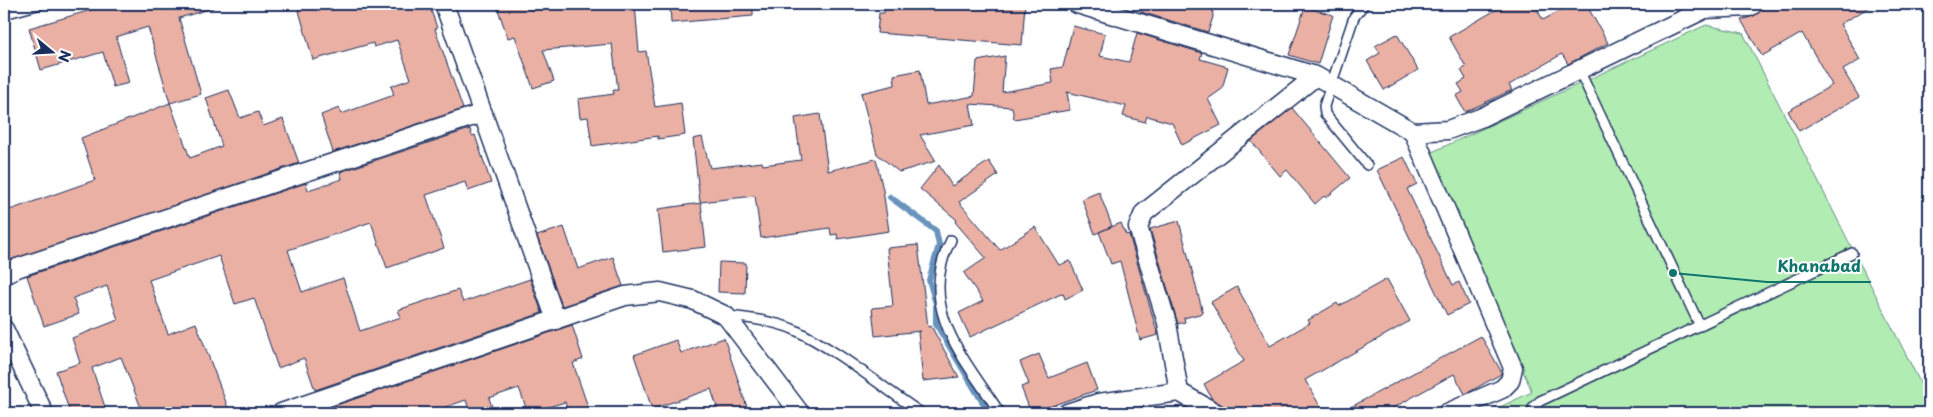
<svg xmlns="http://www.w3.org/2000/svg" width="1933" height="417" font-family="'Playpen Sans',sans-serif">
  <rect width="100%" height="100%" fill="#fff"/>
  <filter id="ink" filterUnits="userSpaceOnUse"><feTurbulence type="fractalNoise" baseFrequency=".02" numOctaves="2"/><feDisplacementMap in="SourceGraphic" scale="10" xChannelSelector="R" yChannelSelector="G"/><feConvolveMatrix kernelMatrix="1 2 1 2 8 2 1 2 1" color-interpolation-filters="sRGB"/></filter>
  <g filter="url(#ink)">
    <path fill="#b1ecb2" stroke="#668e88" d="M1706 25 1743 33 1929 400V413H1487L1532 392 1430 153Z"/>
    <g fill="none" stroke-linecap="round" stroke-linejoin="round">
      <path stroke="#6993bd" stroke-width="6" d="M890 197 936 231 939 245 929 280 936 304V324L989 413"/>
    </g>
    <path fill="#eab0a4" stroke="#1b2f5e" d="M112 4H212L213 8 179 18 201 94 170 103 190 158 222 146 206 98 229 90 240 118 258 112 263 126 283 119 299 163 4 263V212L95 180 81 138 170 103 148 27 116 37 129 83 113 87 103 52 41 70 29 28Z
      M297 4H429L437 28 435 29 463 109 333 152 321 115 339 108 341 114 394 95 391 86 411 79 397 40 374 47 373 43 313 60Z
      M496 4H529L530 10 601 4H635L639 52 646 51 655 107 681 103 685 135 658 139V136L592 146 588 117 580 118 578 99 614 94 613 90H618L612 44 543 50 554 81 533 88 515 36 508 38Z
      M670 4H753V16L671 23Z
      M885 4H1025L1022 45 877 33 879 13H884Z
      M1144 4H1212L1213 17 1208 32 1141 12Z
      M1506 4H1534L1543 20 1572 4H1586L1608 43 1568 64 1562 54 1509 85 1512 90 1465 112 1456 96 1463 92 1458 84 1466 79 1461 70 1466 67 1449 37Z
      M1769 4H1875L1840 24 1860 60 1843 70 1859 97 1799 131 1788 111 1832 85 1802 33 1762 56 1741 20 1754 16Z
      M1305 7 1333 15 1318 64 1289 55Z
      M1073 26 1105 34 1100 56 1129 62 1137 33 1202 53 1200 59 1228 67 1222 89 1208 99 1221 125 1182 145 1172 123 1147 116 1145 122 1123 116 1126 106 1067 92 1070 110 1014 119 1012 107 970 104 974 125 920 135 936 161 899 172 877 154 861 93 895 85 894 75 920 70 926 105 974 96 977 61 1005 56 1002 92 1053 83 1051 69 1063 67Z
      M1397 34 1418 70 1384 90 1367 61 1380 53 1375 46Z
      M1292 108 1350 178 1326 198 1324 196 1315 204 1287 170 1280 176 1251 141Z
      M820 114 828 171 876 159 883 190 889 231 838 239 837 234 831 235 830 228 761 238 755 196 700 202 693 139 702 137 710 168 762 162 763 165 801 160 795 118Z
      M470 129 472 136 475 135 491 183 468 191 465 182 426 195 444 248 387 268 371 222 288 250 302 292 343 278 360 331 401 317 398 310 458 290 463 302 530 279 542 313 315 390 304 358 278 368 254 298 235 304 219 256 149 280 168 334 196 323 230 413H143L121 357 92 368 107 413H70L56 371 80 363 72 338 118 320 107 286 73 298 79 314 44 326 27 276 306 183 308 190 342 179 340 172Z
      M1404 157 1417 184 1407 189 1453 285 1459 282 1469 304 1447 315 1377 170Z
      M989 161 998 175 959 202 1000 250 1035 227 1059 265 1070 261 1083 290 1065 299 1063 293 970 337 959 313 983 301 964 273 986 258 955 222 957 220 920 189 939 165 952 186Z
      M1099 192 1112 226 1095 234 1082 199Z
      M701 203 706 247 663 252 658 209Z
      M1179 221 1203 313 1184 318 1185 322 1178 324 1150 229Z
      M1121 223 1126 235 1129 234 1158 335 1140 340 1120 261 1111 264 1099 232Z
      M564 227 578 269 613 257 623 286 562 306 537 236Z
      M918 245 928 327 931 326 959 377 923 381 918 332 921 331 875 336 872 308 893 306 887 248Z
      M719 262 746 263 745 293 718 292Z
      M1387 279 1410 321 1305 380 1324 413H1227L1225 407 1212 399 1204 384 1244 361 1211 302 1237 287 1270 346 1310 323 1308 320 1337 303 1339 306Z
      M572 325 583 359 573 363 590 413H568L565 402 528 413 519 388 489 398 494 413H470L466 400 428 413H323L322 410Z
      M1481 336 1501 371V374L1471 391 1465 394 1454 374 1393 408 1396 413H1340Z
      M724 338 749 413H719L711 389 652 409 634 355 676 340 681 353Z
      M1039 354 1049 378 1087 363 1097 390 1031 413 1021 387 1029 384 1020 362Z"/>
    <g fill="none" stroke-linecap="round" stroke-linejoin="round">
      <defs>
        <path id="service" d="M1364 4 1354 17 1324 106 1325 114 1367 165
          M4 14 41 4
          M1579 70 1700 326
          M951 240C916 307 964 358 1000 413
          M728 316C749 318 776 321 795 330 837 350 882 387 921 413
          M1532 413 1534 406 1540 401 1852 253"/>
        <path id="minor" d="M444 4 556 320
          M1077 4 1316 76 1413 132 1448 130 1480 118 1705 9 1749 7 1754 4
          M1413 132 1513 368 1510 381 1502 389 1447 413
          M4 275 17 268 483 113
          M4 329 44 413
          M281 413 625 296 660 292 693 300 726 316 800 413
          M1067 413 1098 403 1179 392
          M1216 413 1179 392 1167 323 1138 227 1144 213 1316 76"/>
      </defs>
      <use href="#service" stroke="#1b2f5e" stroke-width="12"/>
      <use href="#minor" stroke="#1b2f5e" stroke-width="21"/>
      <use href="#service" stroke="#fff" stroke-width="9"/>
      <use href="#minor" stroke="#fff" stroke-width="18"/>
    </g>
  </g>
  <path fill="none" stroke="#0f766e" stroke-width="2" d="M1673 273L1767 282H1871"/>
  <circle fill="#0f766e" stroke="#fff" stroke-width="2" cx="1673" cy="273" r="5"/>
  <g font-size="16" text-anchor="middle" font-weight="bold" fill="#0f766e" stroke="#fff" stroke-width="4" stroke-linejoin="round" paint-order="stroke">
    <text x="1819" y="272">Khanabad</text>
  </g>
  <rect width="1933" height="417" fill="none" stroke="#fff" stroke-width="20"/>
  <rect x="10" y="10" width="1913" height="397" fill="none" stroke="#1b2f5e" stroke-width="2" filter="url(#ink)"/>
  <g transform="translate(52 52) rotate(108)" stroke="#ffffff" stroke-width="4" paint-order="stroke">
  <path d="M0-4L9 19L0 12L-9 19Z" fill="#1b2f5e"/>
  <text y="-8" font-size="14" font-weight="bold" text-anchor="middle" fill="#1b2f5e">N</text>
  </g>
</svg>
